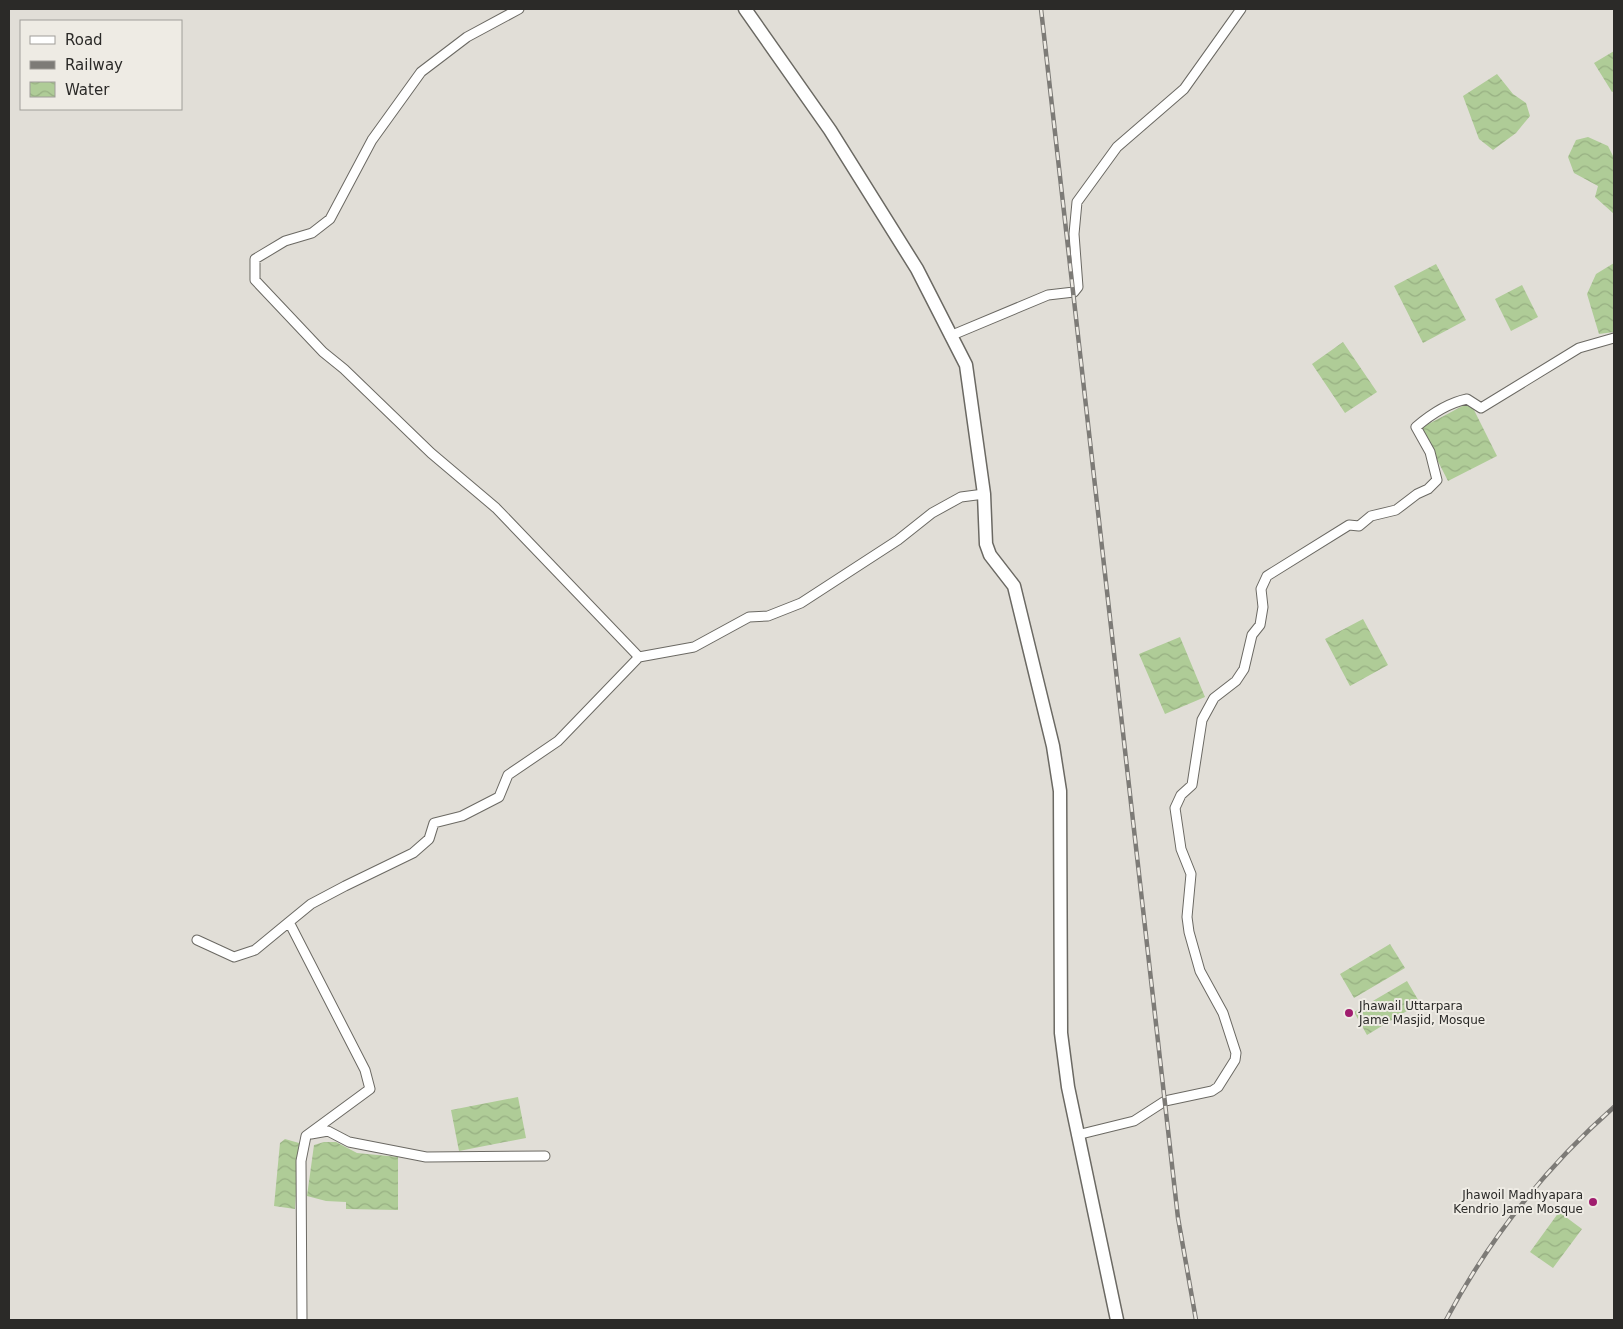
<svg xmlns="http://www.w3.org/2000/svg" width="1623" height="1329" font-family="'DejaVu Sans',sans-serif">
  <defs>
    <pattern id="water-waves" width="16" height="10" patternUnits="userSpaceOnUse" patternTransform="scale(1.25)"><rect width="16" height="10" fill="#afcc97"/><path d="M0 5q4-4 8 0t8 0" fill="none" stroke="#97af82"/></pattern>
  </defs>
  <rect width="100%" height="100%" fill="#e1ded7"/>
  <path fill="url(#water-waves)" d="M1614 51V91L1612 92 1594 63Z
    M1497 74 1513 94 1526 103 1530 116 1516 133 1493 150 1479 139 1463 96Z
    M1588 137 1608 146 1614 158V214L1595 197 1598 186 1574 173 1568 157 1576 140Z
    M1614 263V332L1599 334 1587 294 1596 274Z
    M1436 264 1466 320 1423 343 1394 286Z
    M1522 285 1538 317 1511 331 1495 299Z
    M1343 342 1377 392 1345 413 1312 364Z
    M1470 402 1497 456 1448 481 1421 428Z
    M1363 619 1388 665 1350 686 1325 639Z
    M1180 637 1205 697 1165 714 1139 654Z
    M1390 944 1405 968 1354 998 1340 974Z
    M1407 981 1420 1003 1367 1035 1354 1012Z
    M518 1097 526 1138 459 1151 451 1110Z
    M285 1139 299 1143 295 1209 274 1206 280 1143Z
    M324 1142H336L357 1153 398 1157V1210L346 1209V1202L326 1201 307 1196 314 1145Z
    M1559 1212 1582 1229 1553 1268 1530 1252Z"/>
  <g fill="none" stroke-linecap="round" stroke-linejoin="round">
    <defs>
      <path id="minor" d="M519 9 467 37 421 72 372 140 330 219 312 233 285 241 255 259V280L323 352 344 369 431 453 496 508 639 657
        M950 336 1048 295 1074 292 1078 287 1074 234 1077 202 1117 147 1184 89 1241 9
        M289 922 311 904 345 886 413 853 429 839 434 823 462 816 499 797 508 775 558 741 639 657 694 647 749 617 768 616 801 603 898 540 932 513 961 497 984 494
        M197 940 234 957 255 950 289 922 365 1070 370 1089 306 1136 301 1161 302 1320
        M311 1134 328 1131 349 1142 426 1157 545 1156
        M1077 1135 1134 1121 1165 1101 1212 1091 1218 1087 1235 1060 1236 1053 1223 1013 1200 971 1189 932 1187 917 1191 874 1181 849 1175 808 1181 795 1192 785 1202 720 1214 698 1236 681 1244 669 1252 635 1260 625 1263 607 1261 589 1267 576 1349 525 1359 526 1371 516 1396 510 1417 494 1428 489 1437 480 1430 452 1416 427C1430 415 1448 403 1467 399L1481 408 1579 348 1614 338"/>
      <path id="secondary" d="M745 9 830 130 917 269 966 365 984 494 986 544 990 555 1014 586 1053 746 1060 791 1061 1033 1068 1087 1117 1320"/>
    </defs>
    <use href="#minor" stroke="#6b6963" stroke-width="11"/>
    <use href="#secondary" stroke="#6b6963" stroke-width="15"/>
    <use href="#minor" stroke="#fff" stroke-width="9"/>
    <use href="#secondary" stroke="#fff" stroke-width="12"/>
    <defs>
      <path id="rail" d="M1041 9 1178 1218 1196 1320
        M1446 1320C1489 1239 1545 1168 1614 1107"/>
    </defs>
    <use href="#rail" stroke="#7d7b77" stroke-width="4.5"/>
    <use href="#rail" stroke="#eeebe4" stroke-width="2.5" stroke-dasharray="8" stroke-linecap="butt"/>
  </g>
  <g fill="#a01d6e" stroke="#eeebe4" stroke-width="2">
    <circle cx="1349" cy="1013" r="5"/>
    <circle cx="1593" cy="1202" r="5"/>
  </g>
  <g text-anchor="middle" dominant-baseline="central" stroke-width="4" stroke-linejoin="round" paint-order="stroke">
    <g font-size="12" fill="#2b2a28" stroke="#eeebe4" text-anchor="start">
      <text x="1359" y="1006">Jhawail Uttarpara<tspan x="1359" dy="14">Jame Masjid, Mosque</tspan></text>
      <text x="1583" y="1195" text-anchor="end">Jhawoil Madhyapara<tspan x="1583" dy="14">Kendrio Jame Mosque</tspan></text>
    </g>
  </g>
  <rect width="1623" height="1329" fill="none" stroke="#2b2a28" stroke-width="20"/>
  <rect x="20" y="20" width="162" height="90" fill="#eeebe4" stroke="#a09e99"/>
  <rect x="30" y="36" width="25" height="8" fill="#ffffff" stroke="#a09e99"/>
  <text x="65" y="45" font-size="15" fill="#2b2a28">Road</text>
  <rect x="30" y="61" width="25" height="8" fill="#7d7b77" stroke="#a09e99"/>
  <text x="65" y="70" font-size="15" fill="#2b2a28">Railway</text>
  <rect x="30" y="82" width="25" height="15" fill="url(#water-waves)" stroke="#a09e99"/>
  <text x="65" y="95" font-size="15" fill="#2b2a28">Water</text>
</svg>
